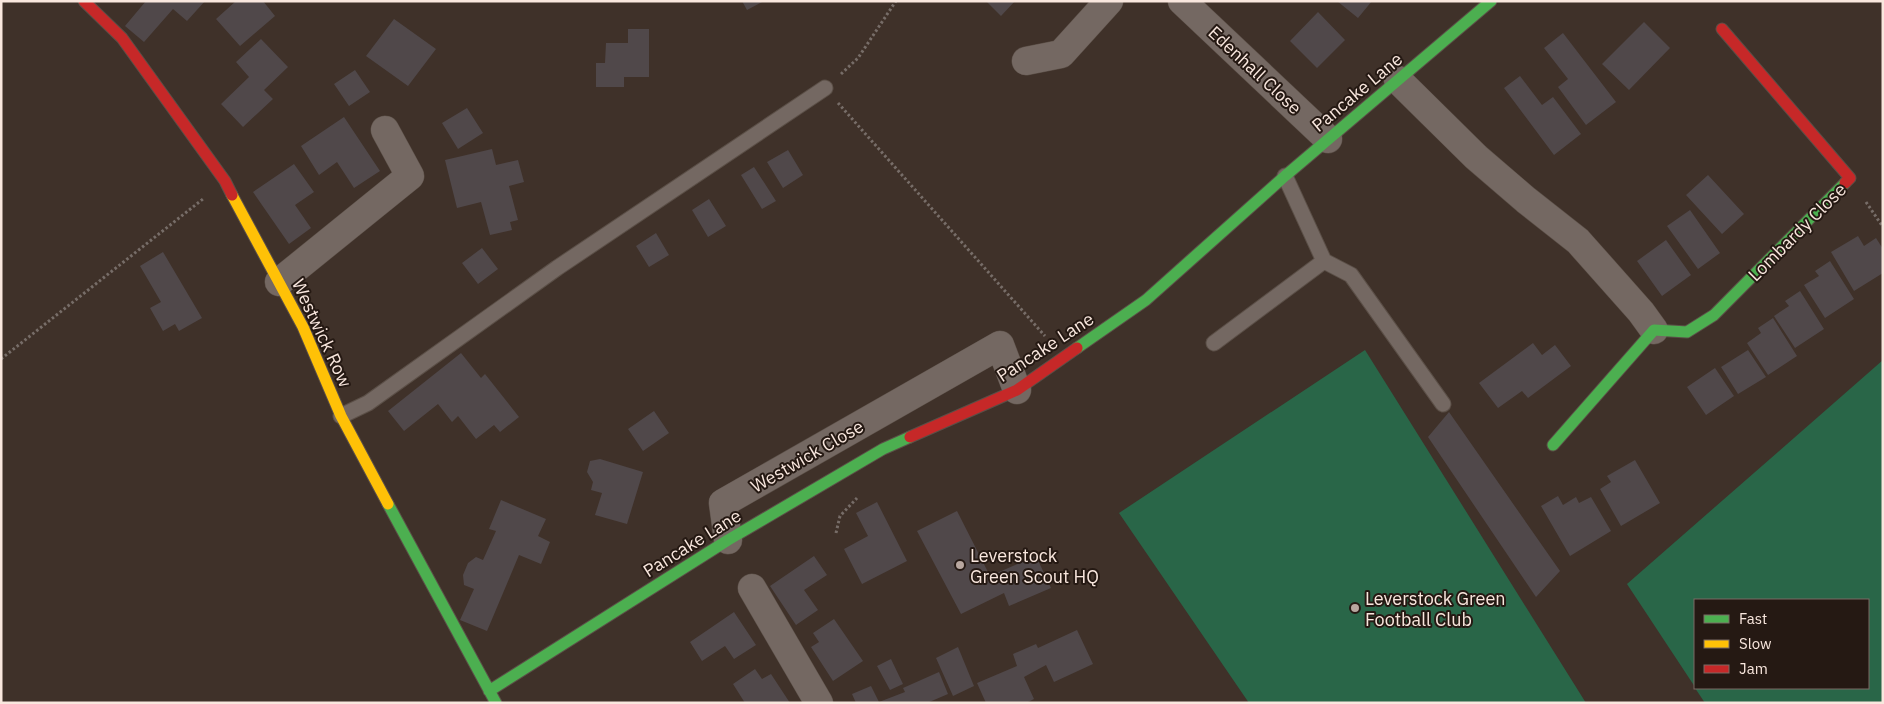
<svg xmlns="http://www.w3.org/2000/svg" width="1884" height="704" font-family="'IBM Plex Sans',sans-serif">
  <rect width="100%" height="100%" fill="#3f3129"/>
  <path fill="#296648" d="M1365 350 1586 703H1249L1119 513Z
    M1883 360V703H1705L1695 688H1868V600H1695V687L1627 584Z"/>
  <path fill="#50484a" d="M146 1H205L187 21 173 9 144 42 125 26Z
    M236 1H263L275 16 240 46 216 19Z
    M742 1H764L747 10Z
    M986 1H1015L1001 16Z
    M1337 1H1372L1358 18Z
    M1318 12 1345 40 1317 68 1290 41Z
    M394 19 436 49 408 86 366 56Z
    M1644 22 1670 48 1629 90 1602 64Z
    M628 29H649V77H624V87H596V63H605L606 43H628Z
    M1563 33 1616 102 1586 125 1558 87 1568 79 1544 48Z
    M261 39 288 67 264 90 273 99 243 127 221 104 249 77 236 62Z
    M355 70 370 92 349 106 334 84Z
    M1520 76 1542 105 1553 97 1581 134 1554 155 1504 88Z
    M467 108 483 133 458 149 442 123Z
    M344 117 380 171 354 188 337 162 319 175 301 146Z
    M492 149 496 165 518 160 524 182 509 186 518 220 510 222 512 230 490 235 481 202 457 208 445 160Z
    M788 150 803 175 783 188 767 162Z
    M294 164 314 192 295 205 311 228 289 244 253 192Z
    M754 167 776 201 762 209 741 175Z
    M1708 175 1744 214 1722 234 1686 195Z
    M709 199 726 226 708 237 692 210Z
    M1690 210 1720 253 1698 269 1667 226Z
    M656 233 669 255 649 267 636 246Z
    M1858 236 1864 246 1876 238 1883 249V273L1854 291 1831 252Z
    M1666 240 1691 275 1662 296 1637 261Z
    M482 248 498 269 478 284 462 263Z
    M163 252 202 318 179 331 175 324 163 331 150 308 161 302 140 266Z
    M1830 261 1854 299 1825 318 1804 285 1819 276 1815 271Z
    M1800 291 1824 329 1795 348 1774 316 1789 306 1785 301Z
    M1773 318 1797 356 1768 375 1747 343 1761 333 1758 328Z
    M1533 343 1542 355 1555 345 1571 366 1528 398 1522 391 1498 408 1479 383Z
    M1748 350 1766 377 1738 394 1721 367Z
    M461 353 481 378 485 374 519 417 500 432 494 425 476 439 458 416 452 422 438 404 404 431 388 411Z
    M1715 368 1734 396 1706 415 1687 387Z
    M654 411 669 433 643 451 628 429Z
    M1449 412 1560 571 1536 597 1428 437Z
    M600 459 643 472 627 524 595 515 602 493 591 490 593 482 587 472 590 461Z
    M1635 460 1660 503 1621 526 1600 489 1611 482 1607 476Z
    M1558 496 1563 505 1576 497 1579 503 1591 497 1611 531 1570 556 1541 506Z
    M501 500 546 519 538 536 550 542 541 564 519 555 487 631 460 620 474 589 464 585 463 575 468 563 476 557 483 560 496 531 489 529Z
    M877 502 907 561 862 584 844 549 868 536 856 513Z
    M957 511 990 576 1036 556 1051 588 1009 606 1004 593 961 614 917 531Z
    M814 556 827 575 804 590 818 610 796 625 770 586Z
    M734 612 756 645 734 659 725 646 702 661 690 642Z
    M834 619 863 661 833 681 811 647 819 642 813 633Z
    M1077 630 1093 664 1054 682 1046 665 1024 677 1034 699 1026 703H986L977 683 1017 666 1013 654 1036 644 1038 648Z
    M958 647 974 686 953 696 936 658Z
    M891 659 903 684 890 690 877 666Z
    M755 669 762 679 771 674 790 703H745L733 684Z
    M939 672 948 694 927 703H856L852 694 871 686 879 702 905 692 903 688Z"/>
  <g fill="none" stroke-linecap="round" stroke-linejoin="round">
    <defs>
      <path id="lane" d="M1324 261 1351 275 1443 404
        M1214 343 1324 261 1285 176
        M341 416 368 403 557 268 825 88"/>
      <path id="street" d="M1182 1 1328 139
        M1026 61 1061 54 1109 1
        M1398 80 1476 157 1526 200 1578 241 1641 312 1654 330
        M279 282 410 176 385 130
        M728 540 723 503 1000 345 1017 390
        M752 588 819 703"/>
      <path id="fast" d="M1077 348 1146 300 1285 176 1491 1
        M1553 445 1654 330 1687 332 1714 315 1845 183
        M388 504 496 703
        M489 691 728 540 883 449 910 437"/>
      <path id="slow" d="M232 195 303 327 341 416 388 504"/>
      <path id="jam" d="M84 1 122 38 225 181 232 195
        M1722 29 1850 178 1845 183
        M910 437 1017 390 1077 348"/>
    </defs>
    <use href="#lane" stroke="#5b4f47" stroke-width="17"/>
    <use href="#street" stroke="#5b4f47" stroke-width="29"/>
    <use href="#fast" stroke="#5b4f47" stroke-width="13"/>
    <use href="#slow" stroke="#5b4f47" stroke-width="13"/>
    <use href="#jam" stroke="#5b4f47" stroke-width="13"/>
    <path stroke="#776d68" stroke-width="3" stroke-dasharray="2.5 2.5" stroke-linecap="butt" d="M841 74 858 58 896 1
      M838 103 1045 336
      M1866 202 1883 227
      M1 359 203 199
      M836 533 840 516 857 498"/>
    <use href="#lane" stroke="#746862" stroke-width="15"/>
    <use href="#street" stroke="#746862" stroke-width="28"/>
    <use href="#fast" stroke="#4caf50" stroke-width="11"/>
    <use href="#slow" stroke="#ffc107" stroke-width="11"/>
    <use href="#jam" stroke="#c62828" stroke-width="11"/>
  </g>
  <g fill="#b8a79f" stroke="#251913" stroke-width="2">
    <circle cx="960" cy="565" r="5"/>
    <circle cx="1355" cy="608" r="5"/>
  </g>
  <g text-anchor="middle" dominant-baseline="central" stroke-width="4" stroke-linejoin="round" paint-order="stroke">
    <g font-size="18" fill="#f9e7de" stroke="#251913">
      <text transform="translate(1255 70) rotate(43)">Edenhall Close</text>
      <text transform="translate(1357 92) rotate(-40)">Pancake Lane</text>
      <text transform="translate(1797 232) rotate(-45)">Lombardy Close</text>
      <text transform="translate(322 333) rotate(65)">Westwick Row</text>
      <text transform="translate(1045 347) rotate(-33)">Pancake Lane</text>
      <text transform="translate(807 456) rotate(-30)">Westwick Close</text>
      <text transform="translate(692 543) rotate(-32)">Pancake Lane</text>
    </g>
    <g font-size="18" fill="#f9e7de" stroke="#251913" text-anchor="start">
      <text x="970" y="555">Leverstock<tspan x="970" dy="21">Green Scout HQ</tspan></text>
      <text x="1365" y="598">Leverstock Green<tspan x="1365" dy="21">Football Club</tspan></text>
    </g>
  </g>
  <rect width="1884" height="704" fill="none" stroke="#f9e7de" stroke-width="5"/>
  <rect x="1694" y="599" width="175" height="90" fill="#251913" stroke="#7a6b64"/>
  <rect x="1704" y="615" width="25" height="8" fill="#4caf50" stroke="#7a6b64"/>
  <text x="1739" y="624" font-size="15" fill="#f9e7de">Fast</text>
  <rect x="1704" y="640" width="25" height="8" fill="#ffc107" stroke="#7a6b64"/>
  <text x="1739" y="649" font-size="15" fill="#f9e7de">Slow</text>
  <rect x="1704" y="665" width="25" height="8" fill="#c62828" stroke="#7a6b64"/>
  <text x="1739" y="674" font-size="15" fill="#f9e7de">Jam</text>
</svg>
